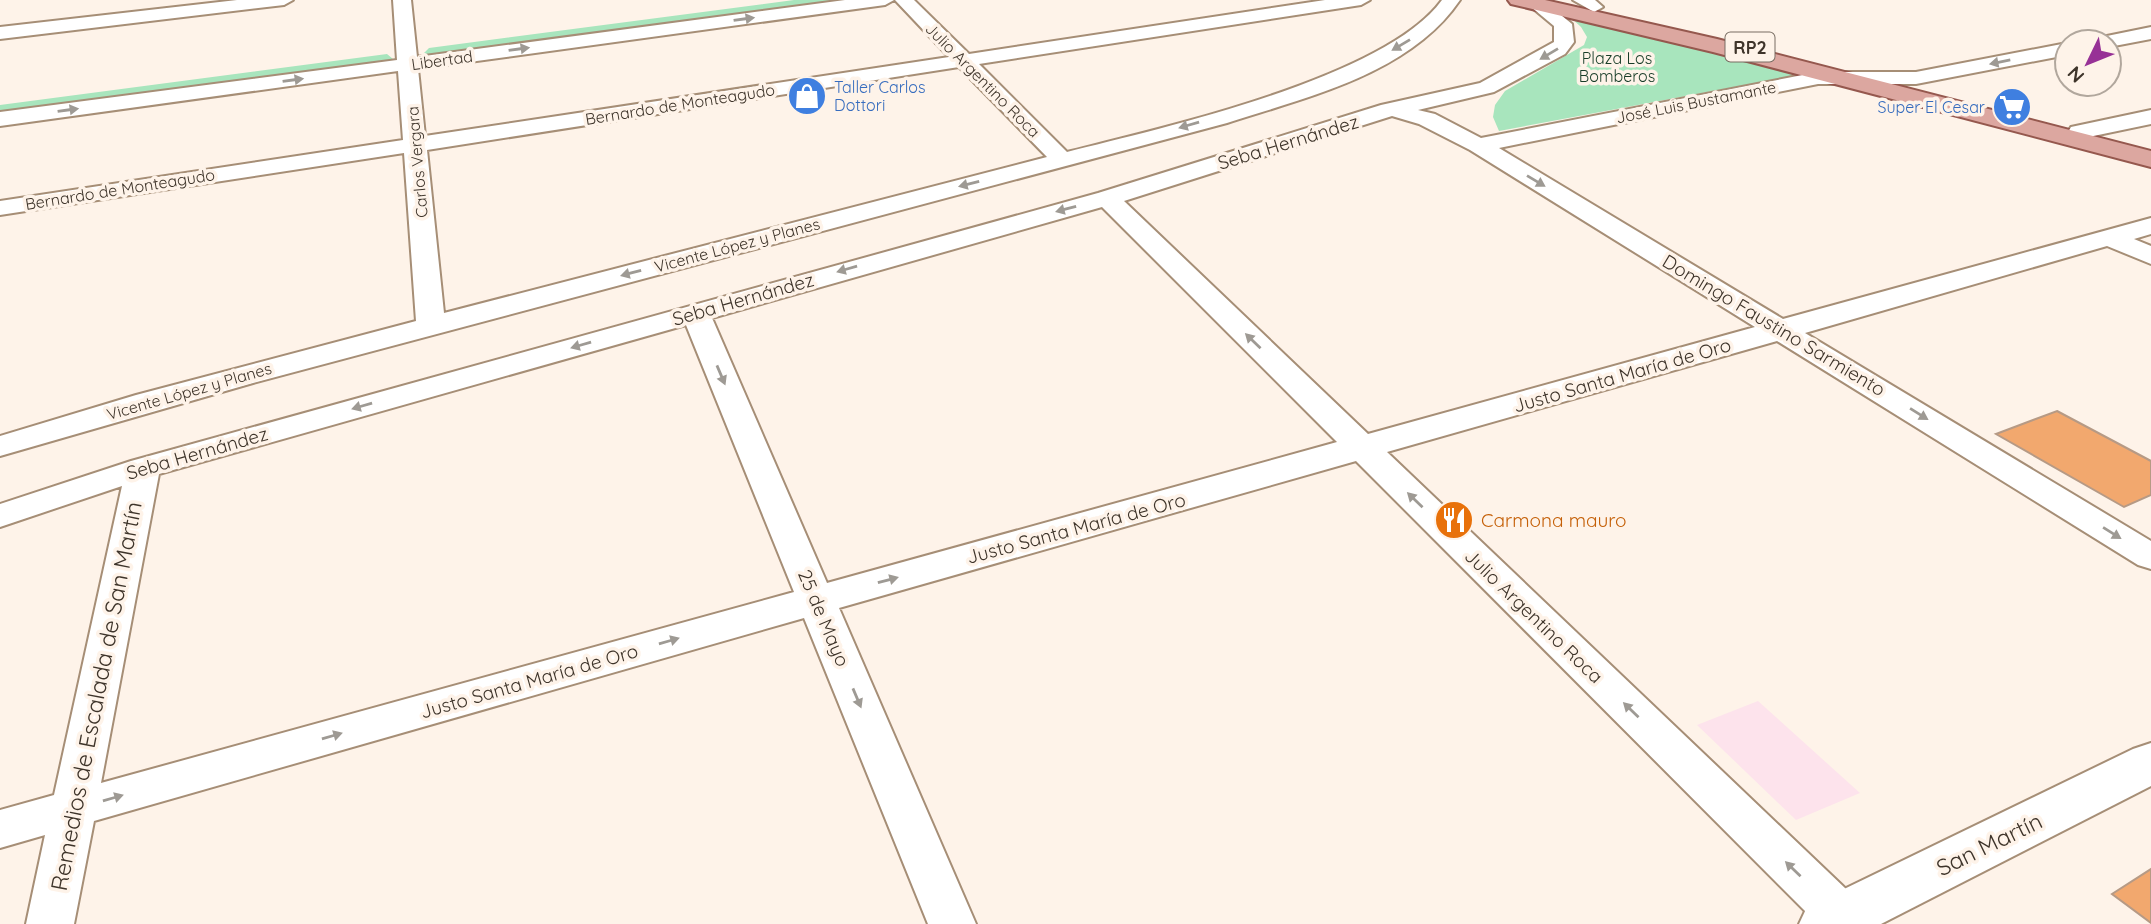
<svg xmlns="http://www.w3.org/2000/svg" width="2151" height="924" font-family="Quicksand,sans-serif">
  <rect width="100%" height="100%" fill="#fef3e9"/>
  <path fill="#fde3ec" d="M1758 701 1860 793 1796 820 1697 725Z"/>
  <path fill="#a8e5bd" d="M794 0H860L422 55 429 48Z
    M1569 16 1809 73 1499 131 1493 117 1495 105 1505 91 1584 45 1587 37 1581 27Z
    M387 54 393 59 0 115V105Z"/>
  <path fill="#f2a86e" stroke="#b69a85" stroke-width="2" d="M2057 411 2151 461V495L2124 507 1996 434Z
    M2151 869V923L2112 894Z"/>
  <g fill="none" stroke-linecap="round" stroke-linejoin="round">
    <defs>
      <path id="street" d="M237 0H293L284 5 0 39V27Z
        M393 0H411L417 57 845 0H894L885 5 418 69 425 136 949 57 895 0H914L969 54 1325 0H1370L1361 5 979 64 1067 152C1162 128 1386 78 1442 0H1460C1410 74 1307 97 1227 123L253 383 0 456V436L136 395 416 321 404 153 0 215V201L403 140 398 71 0 126V112L397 60ZM959 67 1047 157 444 313 427 150Z
        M1573 0H1595L1603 7 1594 12Z
        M1539 1 1545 2 1572 24 1574 42 1565 54 1494 92 1418 110 1435 114 1481 138 1818 72H1916L2067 43V55L1916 84H1818L1499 148 1783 319 2151 218V234L2134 239 2151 246V264L2107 246 1805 333 2151 541V569L2138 565 1777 341 1387 452 1867 909 1874 924H1818L1356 461 839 608 976 924H928L804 618 94 821 74 924H26L45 835 0 848V810L54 795 122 486 0 527V504L131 461 1098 193 1381 105 1480 83 1554 42V26L1530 6ZM1392 116 1419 124 1470 150 1755 327 1368 434 1124 201ZM1102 207 1337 442 827 583 712 318ZM686 325 794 592 101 783 159 474Z
        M2151 27V39L2109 47V42H2094L2097 38Z
        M2151 110V124L2079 139 2071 137 2068 132 2071 127Z"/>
      <path id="secondary" d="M2151 743V786L1881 924H1799L1807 907 2133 749Z"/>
      <path id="primary" d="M1508 0H1545L1717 39 2151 151V167L1713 52 1511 4Z"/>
    </defs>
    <use href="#street" stroke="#a68e76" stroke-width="4"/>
    <use href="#secondary" stroke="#a68e76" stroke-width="4"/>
    <use href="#primary" stroke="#95584e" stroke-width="4"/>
    <use href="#street" fill="#fff" fill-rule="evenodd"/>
    <use href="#secondary" fill="#fff" fill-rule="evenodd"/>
    <use href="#primary" fill="#dca7a0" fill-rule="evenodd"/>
  </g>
  <defs><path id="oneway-solid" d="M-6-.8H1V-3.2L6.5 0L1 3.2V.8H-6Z" transform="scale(1.75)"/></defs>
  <g fill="#9e9a94">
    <use href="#oneway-solid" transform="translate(744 19) rotate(-8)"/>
    <use href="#oneway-solid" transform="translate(1401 45) rotate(149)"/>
    <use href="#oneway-solid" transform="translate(519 49) rotate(-8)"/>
    <use href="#oneway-solid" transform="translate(1549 54) rotate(149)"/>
    <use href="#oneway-solid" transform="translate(2000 62) rotate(169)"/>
    <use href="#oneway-solid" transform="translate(293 80) rotate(-8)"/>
    <use href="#oneway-solid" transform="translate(68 110) rotate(-8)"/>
    <use href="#oneway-solid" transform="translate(1189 125) rotate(164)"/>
    <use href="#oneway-solid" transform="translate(1536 181) rotate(31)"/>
    <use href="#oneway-solid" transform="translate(969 184) rotate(166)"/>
    <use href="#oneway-solid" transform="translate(1066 209) rotate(165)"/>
    <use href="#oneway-solid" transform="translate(847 269) rotate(164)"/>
    <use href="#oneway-solid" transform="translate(631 273) rotate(165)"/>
    <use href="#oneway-solid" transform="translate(1253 341) rotate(-136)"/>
    <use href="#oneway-solid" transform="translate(581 345) rotate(164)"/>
    <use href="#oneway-solid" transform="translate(721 375) rotate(67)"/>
    <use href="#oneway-solid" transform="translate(362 406) rotate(164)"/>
    <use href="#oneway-solid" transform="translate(1919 414) rotate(32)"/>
    <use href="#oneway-solid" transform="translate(1415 500) rotate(-136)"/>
    <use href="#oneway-solid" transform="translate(2112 533) rotate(32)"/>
    <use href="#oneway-solid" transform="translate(888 580) rotate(-15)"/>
    <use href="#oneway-solid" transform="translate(669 641) rotate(-16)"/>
    <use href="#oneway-solid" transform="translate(857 698) rotate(67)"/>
    <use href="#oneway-solid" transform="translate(1631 710) rotate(-136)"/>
    <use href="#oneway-solid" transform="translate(332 736) rotate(-16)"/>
    <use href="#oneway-solid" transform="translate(113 798) rotate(-16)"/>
    <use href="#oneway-solid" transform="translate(1793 869) rotate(-136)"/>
  </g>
  <defs>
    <symbol id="shop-disc" viewBox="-11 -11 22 22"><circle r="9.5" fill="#3f7fe0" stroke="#fef3e9"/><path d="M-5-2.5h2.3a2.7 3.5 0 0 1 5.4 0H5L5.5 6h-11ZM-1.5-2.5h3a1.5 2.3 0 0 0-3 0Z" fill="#fff"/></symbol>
    <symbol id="supermarket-disc" viewBox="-11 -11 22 22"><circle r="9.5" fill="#3f7fe0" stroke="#fef3e9"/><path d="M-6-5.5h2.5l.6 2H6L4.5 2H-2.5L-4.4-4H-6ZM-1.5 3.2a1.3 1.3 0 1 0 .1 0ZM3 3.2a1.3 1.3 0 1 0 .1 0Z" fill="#fff"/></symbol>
    <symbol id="restaurant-disc" viewBox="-11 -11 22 22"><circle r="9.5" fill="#e8710a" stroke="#fef3e9"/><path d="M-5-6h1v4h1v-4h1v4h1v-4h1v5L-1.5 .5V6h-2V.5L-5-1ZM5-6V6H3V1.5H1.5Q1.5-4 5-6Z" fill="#fff"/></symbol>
  </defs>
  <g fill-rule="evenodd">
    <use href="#shop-disc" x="785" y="74" width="44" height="44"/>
    <use href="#supermarket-disc" x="1990" y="85" width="44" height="44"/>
    <use href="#restaurant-disc" x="1432" y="498" width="44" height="44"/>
  </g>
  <g text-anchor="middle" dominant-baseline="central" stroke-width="7" stroke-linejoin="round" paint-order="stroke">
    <g font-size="16" fill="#183d28" stroke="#fef3e9">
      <text x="1617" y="58">Plaza Los<tspan x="1617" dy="18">Bomberos</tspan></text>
    </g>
    <g font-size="16" fill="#3e342a" stroke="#fef3e9">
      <text transform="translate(442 60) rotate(-8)">Libertad</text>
      <text transform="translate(983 80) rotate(45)">Julio Argentino Roca</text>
      <text transform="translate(1696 102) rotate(-11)">José Luis Bustamante</text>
      <text transform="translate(680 104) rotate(-9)">Bernardo de Monteagudo</text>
      <text transform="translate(417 162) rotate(-95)">Carlos Vergara</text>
      <text transform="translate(120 189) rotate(-9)">Bernardo de Monteagudo</text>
      <text transform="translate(737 245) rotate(-15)">Vicente López y Planes</text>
      <text transform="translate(189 391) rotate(-16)">Vicente López y Planes</text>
    </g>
    <g font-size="16" fill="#366cbe" stroke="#fef3e9" text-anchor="start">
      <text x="834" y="87">Taller Carlos<tspan x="834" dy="18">Dottori</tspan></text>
      <text x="1985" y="107" text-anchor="end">Super El Cesar</text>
    </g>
    <rect fill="#fef3e9" stroke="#786d63" stroke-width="2" x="1725.5" y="32.5" width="49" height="29" rx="5"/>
    <g font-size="18" font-weight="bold" fill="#3e342a">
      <text x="1750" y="47">RP2</text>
    </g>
    <g font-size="19" fill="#3e342a" stroke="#fef3e9">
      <text transform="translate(1288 142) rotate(-17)">Seba Hernández</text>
      <text transform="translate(743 299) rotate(-16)">Seba Hernández</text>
      <text transform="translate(1774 325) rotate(31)">Domingo Faustino Sarmiento</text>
      <text transform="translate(1622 375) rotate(-16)">Justo Santa María de Oro</text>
      <text transform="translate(197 453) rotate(-16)">Seba Hernández</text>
      <text transform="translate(1076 528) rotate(-15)">Justo Santa María de Oro</text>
      <text transform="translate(1534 616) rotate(44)">Julio Argentino Roca</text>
      <text transform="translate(824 618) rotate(67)">25 de Mayo</text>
      <text transform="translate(529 681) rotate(-16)">Justo Santa María de Oro</text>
    </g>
    <g font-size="19" fill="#c56008" stroke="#fef3e9" text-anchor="start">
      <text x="1481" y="520">Carmona mauro</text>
    </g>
    <g font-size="23" fill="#3e342a" stroke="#fef3e9">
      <text transform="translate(96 696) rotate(-79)">Remedios de Escalada de San Martín</text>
      <text transform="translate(1989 844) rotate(-26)">San Martín</text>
    </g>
  </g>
  <g transform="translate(2088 63) rotate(227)"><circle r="33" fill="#fef3e9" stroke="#b1a79d" stroke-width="2"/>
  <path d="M0-5L12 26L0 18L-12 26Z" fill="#973196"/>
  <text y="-10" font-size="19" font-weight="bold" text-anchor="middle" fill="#3e342a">N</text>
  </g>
</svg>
